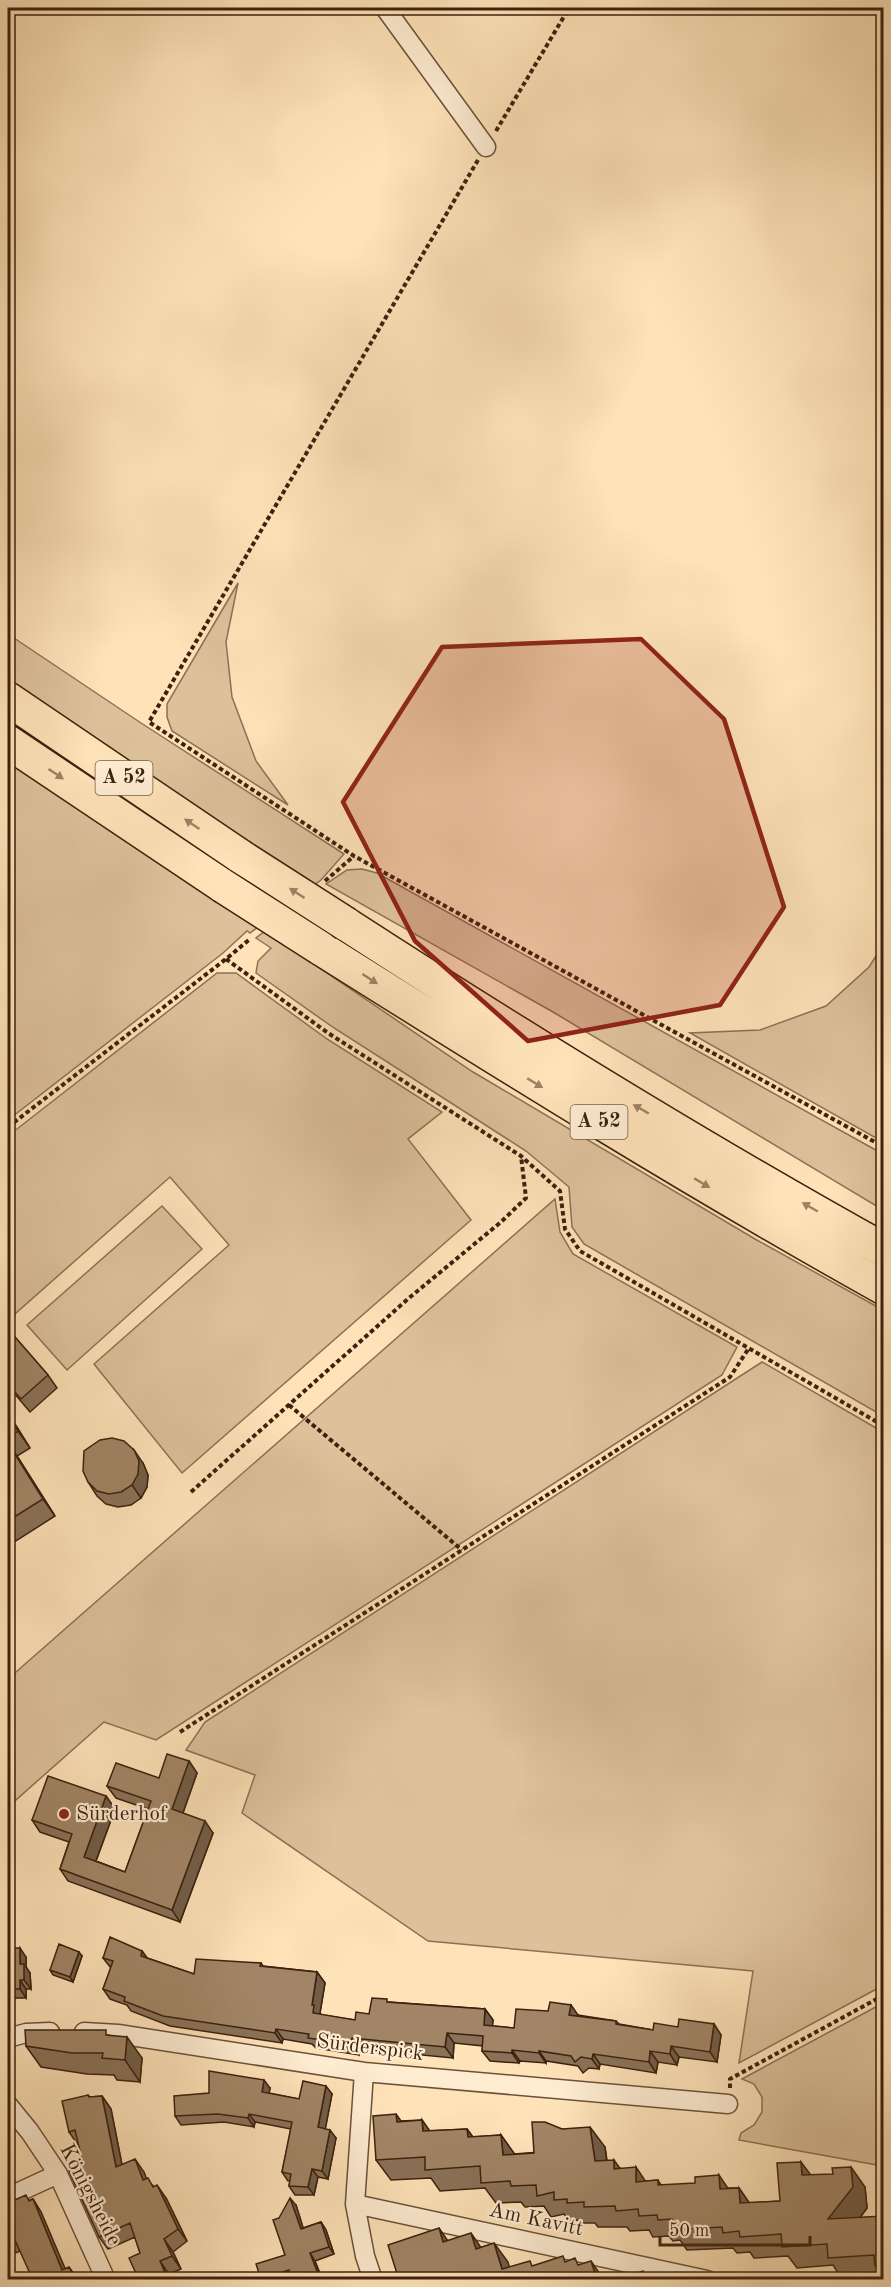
<svg xmlns="http://www.w3.org/2000/svg" width="891" height="2287" font-family="'Old Standard TT',serif">
  <rect width="100%" height="100%" fill="#fee2b8"/>
  <filter id="stains"><feTurbulence type="fractalNoise" baseFrequency=".00333" numOctaves="4"/><feColorMatrix values="0 0 0 0 .2 0 0 0 0 .09 0 0 0 0 .02 0 0 0 .5 -.17"/></filter>
  <radialGradient id="worn" r=".72"><stop offset=".6" stop-color="#630" stop-opacity="0"/><stop offset="1" stop-color="#630" stop-opacity=".3"/></radialGradient>
  <path fill="#ddc19b" stroke="#8c7154" stroke-width="1.5" d="M238 583 226 642 232 697 256 761 288 805 172 731 167 717V704Z
    M8 634 141 723 344 854 321 880 250 933 247 931 223 953 8 1120Z
    M362 869 377 873 883 1154V1210L553 1012 326 884 347 870Z
    M265 931 473 1072 755 1239 883 1310V1416L584 1244 572 1227 569 1187 526 1151 334 1028 256 973 258 961 271 948 256 938Z
    M883 945V1142L690 1033 760 1030 826 1006 869 967Z
    M217 973H236L327 1039 442 1112 408 1139 471 1220 182 1473 94 1364 229 1245 170 1177 8 1320V1136Z
    M555 1199 560 1232 573 1254 737 1347 722 1375 156 1740 104 1722 8 1807V1679Z
    M162 1206 202 1249 67 1370 27 1325Z
    M762 1362 883 1432 884 1985 739 2063 753 1971 428 1941 242 1813 255 1775 186 1750 205 1722Z
    M883 2003V2166L739 2140 741 2133 754 2125 762 2112V2097L754 2084 742 2079Z"/>
  <g fill="none" stroke-linecap="round" stroke-linejoin="round">
    <defs>
      <path id="minor" d="M385 8 486 147
        M84 2032 118 2034 364 2072 728 2104
        M8 2038 26 2033 50 2032
        M364 2072 355 2204 365 2256 373 2280
        M8 2105 30 2132 58 2174 106 2280
        M8 2197 58 2174
        M355 2204 707 2280"/>
      <path id="motorway" d="M8 699 240 856
        M8 742 223 886
        M346 924C522 1038 700 1148 884 1250
        M320 948C506 1065 692 1181 884 1288"/>
    </defs>
    <use href="#minor" stroke="#6c5138" stroke-width="21"/>
    <use href="#motorway" stroke="#3c210e" stroke-width="36"/>
    <path stroke="#3c210e" stroke-width="4" stroke-dasharray="4.5 3" stroke-linecap="butt" d="M496 131 569 8
      M478 160 149 722 354 856 884 1147
      M325 881 354 856
      M226 959 328 1033 521 1156 560 1191 565 1229 580 1251 884 1426
      M8 1127 226 959 250 939
      M289 1405 462 1550
      M191 1492 409 1298 501 1222 526 1198 521 1156
      M180 1732 730 1377 749 1348
      M730 2088V2079L884 1995"/>
    <use href="#minor" stroke="#feecd1" stroke-width="18"/>
    <use href="#motorway" stroke="#fee2b8" stroke-width="33"/>
    <defs>
      <path id="motorway-bridge" d="M240 856 346 924
        M223 886 320 948"/>
    </defs>
    <use href="#motorway-bridge" stroke="#3c210e" stroke-width="36" stroke-linecap="butt"/>
    <use href="#motorway-bridge" stroke="#fee2b8" stroke-width="33"/>
  </g>
  <path fill="#8a7258" stroke="#3c210e" stroke-width="1.5" d="M8 1329 48 1375 57 1388 30 1412 8 1386Z
    M8 1413 30 1448 17 1456 55 1516 8 1546Z
    M143 1463 148 1475 147 1487 141 1498 131 1505 118 1507 106 1504 97 1496 88 1482Z
    M189 1761 197 1773 183 1813 213 1833 180 1922 68 1881 60 1869 69 1842 40 1832 32 1820 106 1796 115 1809 96 1861 125 1872 148 1809 116 1798 107 1786 159 1778Z
    M8 1948 26 1957V1967L30 1973 31 1989H26V1998H8Z
    M142 1951 147 1958 194 1974 261 1963 263 1966 317 1972 325 1983 320 2013 321 2015 355 2020 369 2014 389 2002 485 2009 493 2020 492 2026 514 2028 578 2015 616 2021 619 2024 653 2030 678 2027 714 2024 721 2035 717 2062 679 2057 677 2065 658 2062 656 2073 600 2064 599 2069 589 2068 583 2073 578 2066 546 2061V2063L520 2061 519 2063 490 2061 482 2051 483 2046 454 2043 453 2058 360 2049 359 2055 316 2048 312 2044 283 2039 282 2043 170 2026 131 2011 127 2005 110 1999 103 1989 111 1968 103 1958Z
    M82 1956 73 1982 53 1975 50 1970Z
    M109 2035 142 2058 140 2082 117 2080 114 2075 87 2074 41 2067 26 2046Z
    M270 2088 269 2093 299 2099 332 2094 325 2129 336 2138 328 2179 318 2177 314 2195H295L289 2186 290 2181H288L282 2172 291 2129 255 2122 254 2127 224 2122 181 2125 175 2116Z
    M88 2095 90 2097 102 2096 111 2109 122 2165 144 2172 146 2179 166 2198 187 2241 173 2252 181 2269 169 2274 140 2253 135 2237 108 2249 99 2237 78 2145 69 2132Z
    M422 2120 429 2131 467 2129 473 2137 501 2135 514 2154 605 2147 607 2160 620 2168 645 2181 658 2180 661 2185 728 2188H739L749 2203 780 2201 810 2175 865 2187 867 2208 860 2218 884 2216V2278L882 2276 842 2279 833 2265 797 2268 788 2256 754 2258 750 2252 737 2253 733 2248 687 2250 680 2240 673 2241 669 2236 653 2237 649 2230 630 2231 627 2227H598L595 2223H582L579 2220 569 2221 564 2214 551 2217 544 2206 525 2207 521 2202 496 2203 485 2188 440 2191 431 2178 391 2180 376 2160 401 2121Z
    M33 2199 41 2212 65 2269 78 2280 20 2251 13 2254 8 2246V2203L30 2200Z
    M296 2205 303 2228 321 2222 326 2230 334 2254 315 2261 322 2278 333 2274 337 2280H262L285 2255 279 2218Z"/>
  <path fill="#715d47" stroke="#3c210e" stroke-width="1.5" d="M8 1413 30 1448 18 1431Z
    M8 1443 17 1456 55 1516 43 1499Z
    M134 1450 143 1463 148 1475 147 1487 141 1498 132 1485Z
    M189 1761 197 1773 180 1821 172 1809Z
    M106 1796 115 1809 93 1869 84 1857Z
    M205 1821 213 1833 180 1922 172 1910Z
    M20 1948 26 1957V1967L30 1973 31 1989 24 1980 20 1964Z
    M142 1951 150 1962 141 1956Z
    M79 1952 82 1956 73 1982 70 1977Z
    M317 1972 325 1983 320 2013 322 2016 313 2013 312 2005Z
    M20 1980 26 1989V1998L20 1989Z
    M571 2005 578 2015 577 2025 569 2015Z
    M485 2009 493 2020 492 2036 484 2025Z
    M714 2024 721 2035 717 2062 710 2052Z
    M276 2029 283 2039 282 2043 275 2033Z
    M447 2033 454 2043 453 2058 445 2047Z
    M127 2037 142 2058 140 2082 125 2060Z
    M352 2038 360 2049 359 2055 351 2045Z
    M671 2046 679 2057 677 2065 670 2054Z
    M512 2050 520 2061 519 2063 512 2053Z
    M539 2051 546 2061V2063L539 2053Z
    M650 2051 658 2062 656 2073 649 2062Z
    M593 2054 600 2064 599 2069 592 2059Z
    M264 2080 270 2088 268 2100 262 2092Z
    M326 2086 332 2094 324 2136 318 2127Z
    M102 2096 111 2109 125 2180 116 2167Z
    M249 2114 255 2122 254 2127 248 2118Z
    M396 2114 411 2135 397 2122Z
    M422 2120 437 2141 423 2131Z
    M590 2127 605 2147 609 2181 595 2161Z
    M467 2129 482 2150 468 2137Z
    M330 2130 336 2138 328 2179 322 2171Z
    M501 2135 516 2156 503 2155Z
    M135 2159 144 2172 152 2193 143 2180Z
    M614 2160 628 2180 614 2169Z
    M801 2162 816 2182 802 2175Z
    M636 2167 650 2188 636 2182Z
    M851 2167 865 2187 867 2208 843 2240 828 2219Z
    M312 2169 318 2177 314 2195 308 2187Z
    M719 2175 733 2196 720 2189Z
    M157 2185 166 2198 187 2241 178 2229Z
    M739 2188 753 2208 740 2203Z
    M290 2198 296 2205 306 2237 301 2229Z
    M33 2199 41 2212 70 2280 62 2270Z
    M321 2222 326 2230 334 2254 329 2247Z
    M439 2228 452 2247 443 2242Z
    M471 2233 484 2252 476 2249Z
    M164 2239 173 2252 181 2269 172 2256Z
    M494 2243 508 2262 513 2280 502 2269Z
    M310 2253 315 2261 322 2280H320Z
    M160 2261 169 2274 171 2280H168Z
    M591 2261 604 2280H597Z
    M69 2267 78 2279V2280H75Z"/>
  <path fill="#a18566" stroke="#3c210e" stroke-width="1.5" d="M8 1329 48 1375 21 1399 8 1384Z
    M8 1415 18 1431 8 1438Z
    M112 1438 124 1441 134 1450 139 1461 138 1474 132 1485 121 1492 109 1494 97 1491 88 1482 83 1471 84 1451 100 1440Z
    M8 1443 43 1499 8 1521Z
    M167 1754 189 1761 172 1809 205 1821 172 1910 60 1869 72 1834 32 1820 48 1776 106 1796 84 1857 125 1872 151 1801 107 1786 116 1763 159 1778Z
    M110 1937 142 1951 141 1956 194 1974 196 1959 261 1963 260 1966 317 1972 312 2005H314L313 2013 355 2020 356 2012 369 2014 372 1998 387 1999V2002L485 2009 484 2025 514 2028 516 2009 548 2011 550 2002 571 2005 569 2015 616 2021V2024L653 2030 654 2023 678 2027 679 2019 714 2024 710 2052 671 2046 670 2054 650 2051 649 2062 593 2054 592 2059 581 2057 575 2062 571 2056 539 2051V2053L512 2050V2053L482 2051 483 2036 447 2033 445 2047 352 2038 351 2045 308 2038 309 2034 276 2029 275 2033 163 2016 124 2001 125 1997 103 1989 113 1961 103 1958Z
    M59 1944 79 1952 70 1977 50 1970Z
    M8 1948H20V1964H24V1980H20V1989H8Z
    M25 2030H106V2035L127 2037 125 2060 102 2058 103 2053H72L26 2046Z
    M209 2071 264 2080 262 2092 299 2099 303 2081 326 2086 318 2127 330 2130 322 2171 312 2169 308 2187 289 2186 291 2174 282 2172 292 2122 249 2114 248 2118 218 2114 175 2116 174 2096 209 2093Z
    M88 2095 89 2097 102 2096 116 2167 135 2159 143 2180 148 2178 153 2187 157 2185 178 2229 164 2239 172 2256 160 2261 168 2280H139L129 2258 140 2253 130 2223 99 2237 69 2171 83 2164 75 2130 69 2132 62 2101Z
    M396 2114 397 2122 422 2120 423 2131 467 2129 468 2137 501 2135 503 2155 534 2153 532 2122H545L562 2129 590 2127 595 2161 614 2160V2169L636 2167V2182L658 2180V2185L695 2183V2177L719 2175 720 2189 739 2188 740 2203 780 2201 777 2163 801 2162 802 2175 833 2174 832 2168 851 2167 853 2187 828 2219 884 2216V2265L875 2266 874 2255 828 2258 827 2244 782 2247 781 2234 740 2237 739 2231 723 2233 722 2227 673 2230 672 2219 658 2220 657 2215 639 2216 638 2209 616 2211 615 2206 584 2207V2202L567 2203V2199L554 2200V2192L537 2196 536 2185 511 2186 510 2181 481 2183 480 2166 425 2170V2157L376 2160 373 2116Z
    M26 2195 29 2201 33 2199 62 2270 69 2267 75 2280H33L14 2238 8 2241V2203Z
    M290 2198 301 2229 321 2222 329 2247 310 2253 320 2279 290 2280 289 2270 261 2279 256 2264 285 2255 273 2220 279 2218Z
    M439 2228 443 2242 471 2233 476 2249 494 2243 502 2269 530 2261 532 2266 563 2256 565 2262 575 2258 578 2265 591 2261 597 2280H399L388 2245Z
    M643 2271 645 2280H618Z
    M333 2274 335 2280H318Z"/>
  <defs><path id="oneway-solid" d="M-6-.8H1V-3.2L6.5 0L1 3.2V.8H-6Z" transform="scale(1.5)"/></defs>
  <g fill="#9d8263">
    <use href="#oneway-solid" transform="translate(56 774) rotate(34)"/>
    <use href="#oneway-solid" transform="translate(192 824) rotate(-146)"/>
    <use href="#oneway-solid" transform="translate(297 893) rotate(-147)"/>
    <use href="#oneway-solid" transform="translate(370 979) rotate(33)"/>
    <use href="#oneway-solid" transform="translate(535 1083) rotate(31)"/>
    <use href="#oneway-solid" transform="translate(641 1109) rotate(-150)"/>
    <use href="#oneway-solid" transform="translate(702 1183) rotate(31)"/>
    <use href="#oneway-solid" transform="translate(810 1207) rotate(-150)"/>
  </g>
  <path fill="#8f2418" fill-opacity="0.2" stroke="#8f2418" stroke-width="4.5" stroke-linejoin="round" d="M641 639 724 719 784 907 720 1005 528 1041 415 941 343 802 442 647Z"/>
  <circle fill="#8f2418" stroke="#feecd1" stroke-width="2" cx="64" cy="1814" r="6"/>
  <g text-anchor="middle" dominant-baseline="central" stroke-width="4.5" stroke-linejoin="round" paint-order="stroke">
    <g fill="#feecd1" stroke="#765e48" stroke-width="1.5">
      <rect x="95.5" y="761" width="57" height="34" rx="4.5"/>
      <rect x="570.5" y="1105" width="57" height="34" rx="4.5"/>
    </g>
    <g font-size="20" font-weight="bold" fill="#3c210e">
      <text x="124" y="778">A 52</text>
      <text x="599" y="1122">A 52</text>
    </g>
    <g font-size="21" fill="#3c210e" stroke="#feecd1" text-anchor="start">
      <text x="76" y="1814">Sürderhof</text>
    </g>
    <g font-size="21" fill="#3c210e" stroke="#feecd1">
      <text transform="translate(370 2048) rotate(7)">Sürderspick</text>
      <text transform="translate(90 2195) rotate(63)">Königsheide</text>
      <text transform="translate(536 2220) rotate(12)">Am Kavitt</text>
    </g>
  </g>
  <rect width="891" height="2287" fill="none" stroke="#fee2b8" stroke-width="30"/>
  <rect x="9" y="9" width="873" height="2269" fill="none" stroke="#3c210e" stroke-width="3"/>
  <rect x="15" y="15" width="861" height="2257" fill="none" stroke="#3c210e" stroke-width="1.5"/>
  <path d="M660 2236v9h150v-9" fill="none" stroke="#3c210e" stroke-width="3"/>
  <text x="669" y="2236" font-size="18" fill="#3c210e" stroke="#feecd1" stroke-width="4.5" paint-order="stroke">50 m</text>
  <rect width="100%" height="100%" filter="url(#stains)"/>
  <rect width="100%" height="100%" fill="url(#worn)"/>
</svg>
